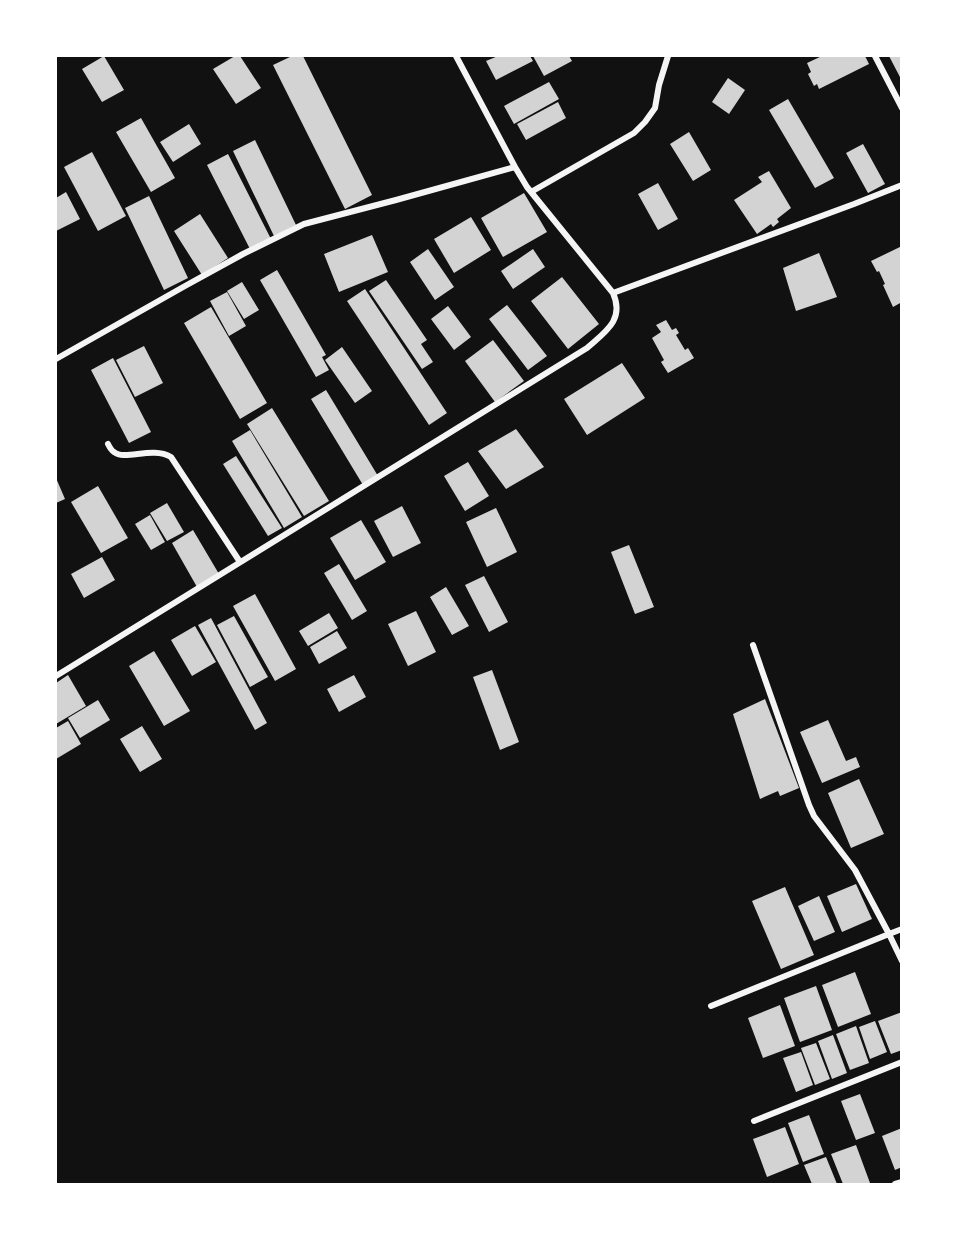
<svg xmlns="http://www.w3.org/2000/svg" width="957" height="1240" font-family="Rubik,sans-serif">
  <rect width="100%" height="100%" fill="#111"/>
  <path fill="#d3d3d3" d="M104 56 124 90 102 102 82 69Z
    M235 56H240L261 88 236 104 213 69Z
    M292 56H303L372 195 345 209 273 65Z
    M498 56H530L533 61 496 80 486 61Z
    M533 56H569L572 61 544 76Z
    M822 56H865L869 64 819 89 817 84 814 86 808 74 811 72 807 63Z
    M889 56H902V81Z
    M728 78 745 90 729 114 712 102Z
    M549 82 559 99 514 124 504 106Z
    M788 99 834 178 815 188 769 110Z
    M558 102 566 118 526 140 517 124Z
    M141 118 175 178 151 192 116 132Z
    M189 124 201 144 173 162 160 142Z
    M689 132 711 170 693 181 670 144Z
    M255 140 296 225 274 236 233 151Z
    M863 144 885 184 868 193 846 153Z
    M92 152 126 216 98 231 64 167Z
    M228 154 271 239 250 249 207 165Z
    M769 171 791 208 777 219 779 222 773 227 771 224 757 234 734 200 762 182 758 177Z
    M658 183 678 219 658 230 638 194Z
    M66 192 80 219 56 231V198Z
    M524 193 547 232 503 257 481 218Z
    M149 196 188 278 164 290 125 208Z
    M200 214 228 258 202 275 174 231Z
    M471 217 491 250 454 273 434 239Z
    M372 235 388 272 339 292 324 254Z
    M902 246V302L893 307 883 285 885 284 879 271 877 272 871 261Z
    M428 249 454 287 435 300 410 262Z
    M533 249 545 267 513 289 501 271Z
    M819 253 837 297 796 311 783 268Z
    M277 270 326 355 322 357 329 370 316 377 260 280Z
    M562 277 599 324 568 349 531 301Z
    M386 280 427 340 421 344 433 362 422 369 369 291Z
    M242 282 259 310 244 319 227 291Z
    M365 289 447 413 429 425 347 301Z
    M227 292 246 326 229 336 210 301Z
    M507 305 547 356 528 370 489 319Z
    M448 306 471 337 454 350 431 319Z
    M211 307 267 403 240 419 184 323Z
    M666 320 672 330 676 328 679 333 676 335 685 350 688 348 694 358 668 373 661 362 664 360 652 338 661 332 656 325Z
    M493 340 524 381 495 402 465 361Z
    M144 346 163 383 135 397 116 360Z
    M342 347 372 391 355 403 325 360Z
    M113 358 151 432 129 443 91 370Z
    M622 363 645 398 587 435 564 399Z
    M326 390 378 476 363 485 311 399Z
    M272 408 329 501 304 516 247 424Z
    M516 429 544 467 506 489 478 451Z
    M250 430 302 517 284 528 232 441Z
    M236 456 282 528 268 536 223 464Z
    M468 462 489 496 465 511 444 476Z
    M56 478 65 499 56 503Z
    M98 486 128 538 101 553 71 502Z
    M167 503 184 532 167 541 150 513Z
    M402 506 421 543 393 557 374 521Z
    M496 508 517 552 487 567 466 522Z
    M150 515 165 542 151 550 135 524Z
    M361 520 386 562 355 580 330 538Z
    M193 530 219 574 197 587 172 543Z
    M629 545 654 607 635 614 611 552Z
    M102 557 115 580 84 598 71 574Z
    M339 564 367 611 352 620 324 573Z
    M484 576 508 622 489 632 465 585Z
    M446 587 469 626 452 635 430 597Z
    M255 594 296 669 275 681 233 606Z
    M416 611 436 652 408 666 388 624Z
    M329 613 338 628 308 646 299 631Z
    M234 616 268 677 250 687 217 625Z
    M211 618 267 723 255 730 198 625Z
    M195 626 216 662 192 676 171 640Z
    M337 631 347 648 319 664 310 647Z
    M154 651 190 711 164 726 129 666Z
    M492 670 519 742 500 750 473 677Z
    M68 675 86 706 56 724V683Z
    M354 675 366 697 339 712 327 689Z
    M765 699 799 788 780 796 778 791 760 799 733 714Z
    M98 700 110 720 80 738 68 718Z
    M828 720 846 761 856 757 860 767 822 783 800 732Z
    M68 721 81 744 56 759V728Z
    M142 726 162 759 140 772 120 739Z
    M859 779 884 834 851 848 828 793Z
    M856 884 872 919 842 932 827 896Z
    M785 887 814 955 781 969 752 901Z
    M819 896 835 932 814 941 798 906Z
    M855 972 871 1014 838 1027 822 985Z
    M816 986 832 1030 800 1042 784 998Z
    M780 1005 795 1046 763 1058 748 1018Z
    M902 1012V1050L891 1054 878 1021Z
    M875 1021 887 1052 870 1059 859 1027Z
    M856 1026 869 1063 850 1070 836 1034Z
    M833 1035 847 1073 832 1079 818 1041Z
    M816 1043 830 1079 815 1085 801 1048Z
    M801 1052 813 1085 796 1092 783 1058Z
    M860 1094 875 1133 856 1140 841 1101Z
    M809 1115 824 1154 803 1162 788 1123Z
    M785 1127 799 1164 767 1177 753 1139Z
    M902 1128V1167L895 1170 882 1136Z
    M856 1145 870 1183 866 1184H843L831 1154Z
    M826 1157 837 1184H812L804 1165Z"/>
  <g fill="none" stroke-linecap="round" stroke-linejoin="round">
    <path stroke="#f5f5f5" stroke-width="6" d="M456 56 515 167 527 187 613 293 854 204 902 185
      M875 56 902 108
      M531 192 634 133 645 122 655 108 659 85 668 56
      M56 359 185 286 243 254 304 224 396 200 515 167
      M108 444C109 446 112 451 114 452 125 461 152 446 171 457L240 562
      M56 676 587 348C605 332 625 320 613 293
      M902 929 889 934 902 961
      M711 1006 889 934 855 870 814 816 809 805 753 645
      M754 1121 902 1062
      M895 1184 902 1182"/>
  </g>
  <rect width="957" height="1240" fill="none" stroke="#ffffff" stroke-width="114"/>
</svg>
